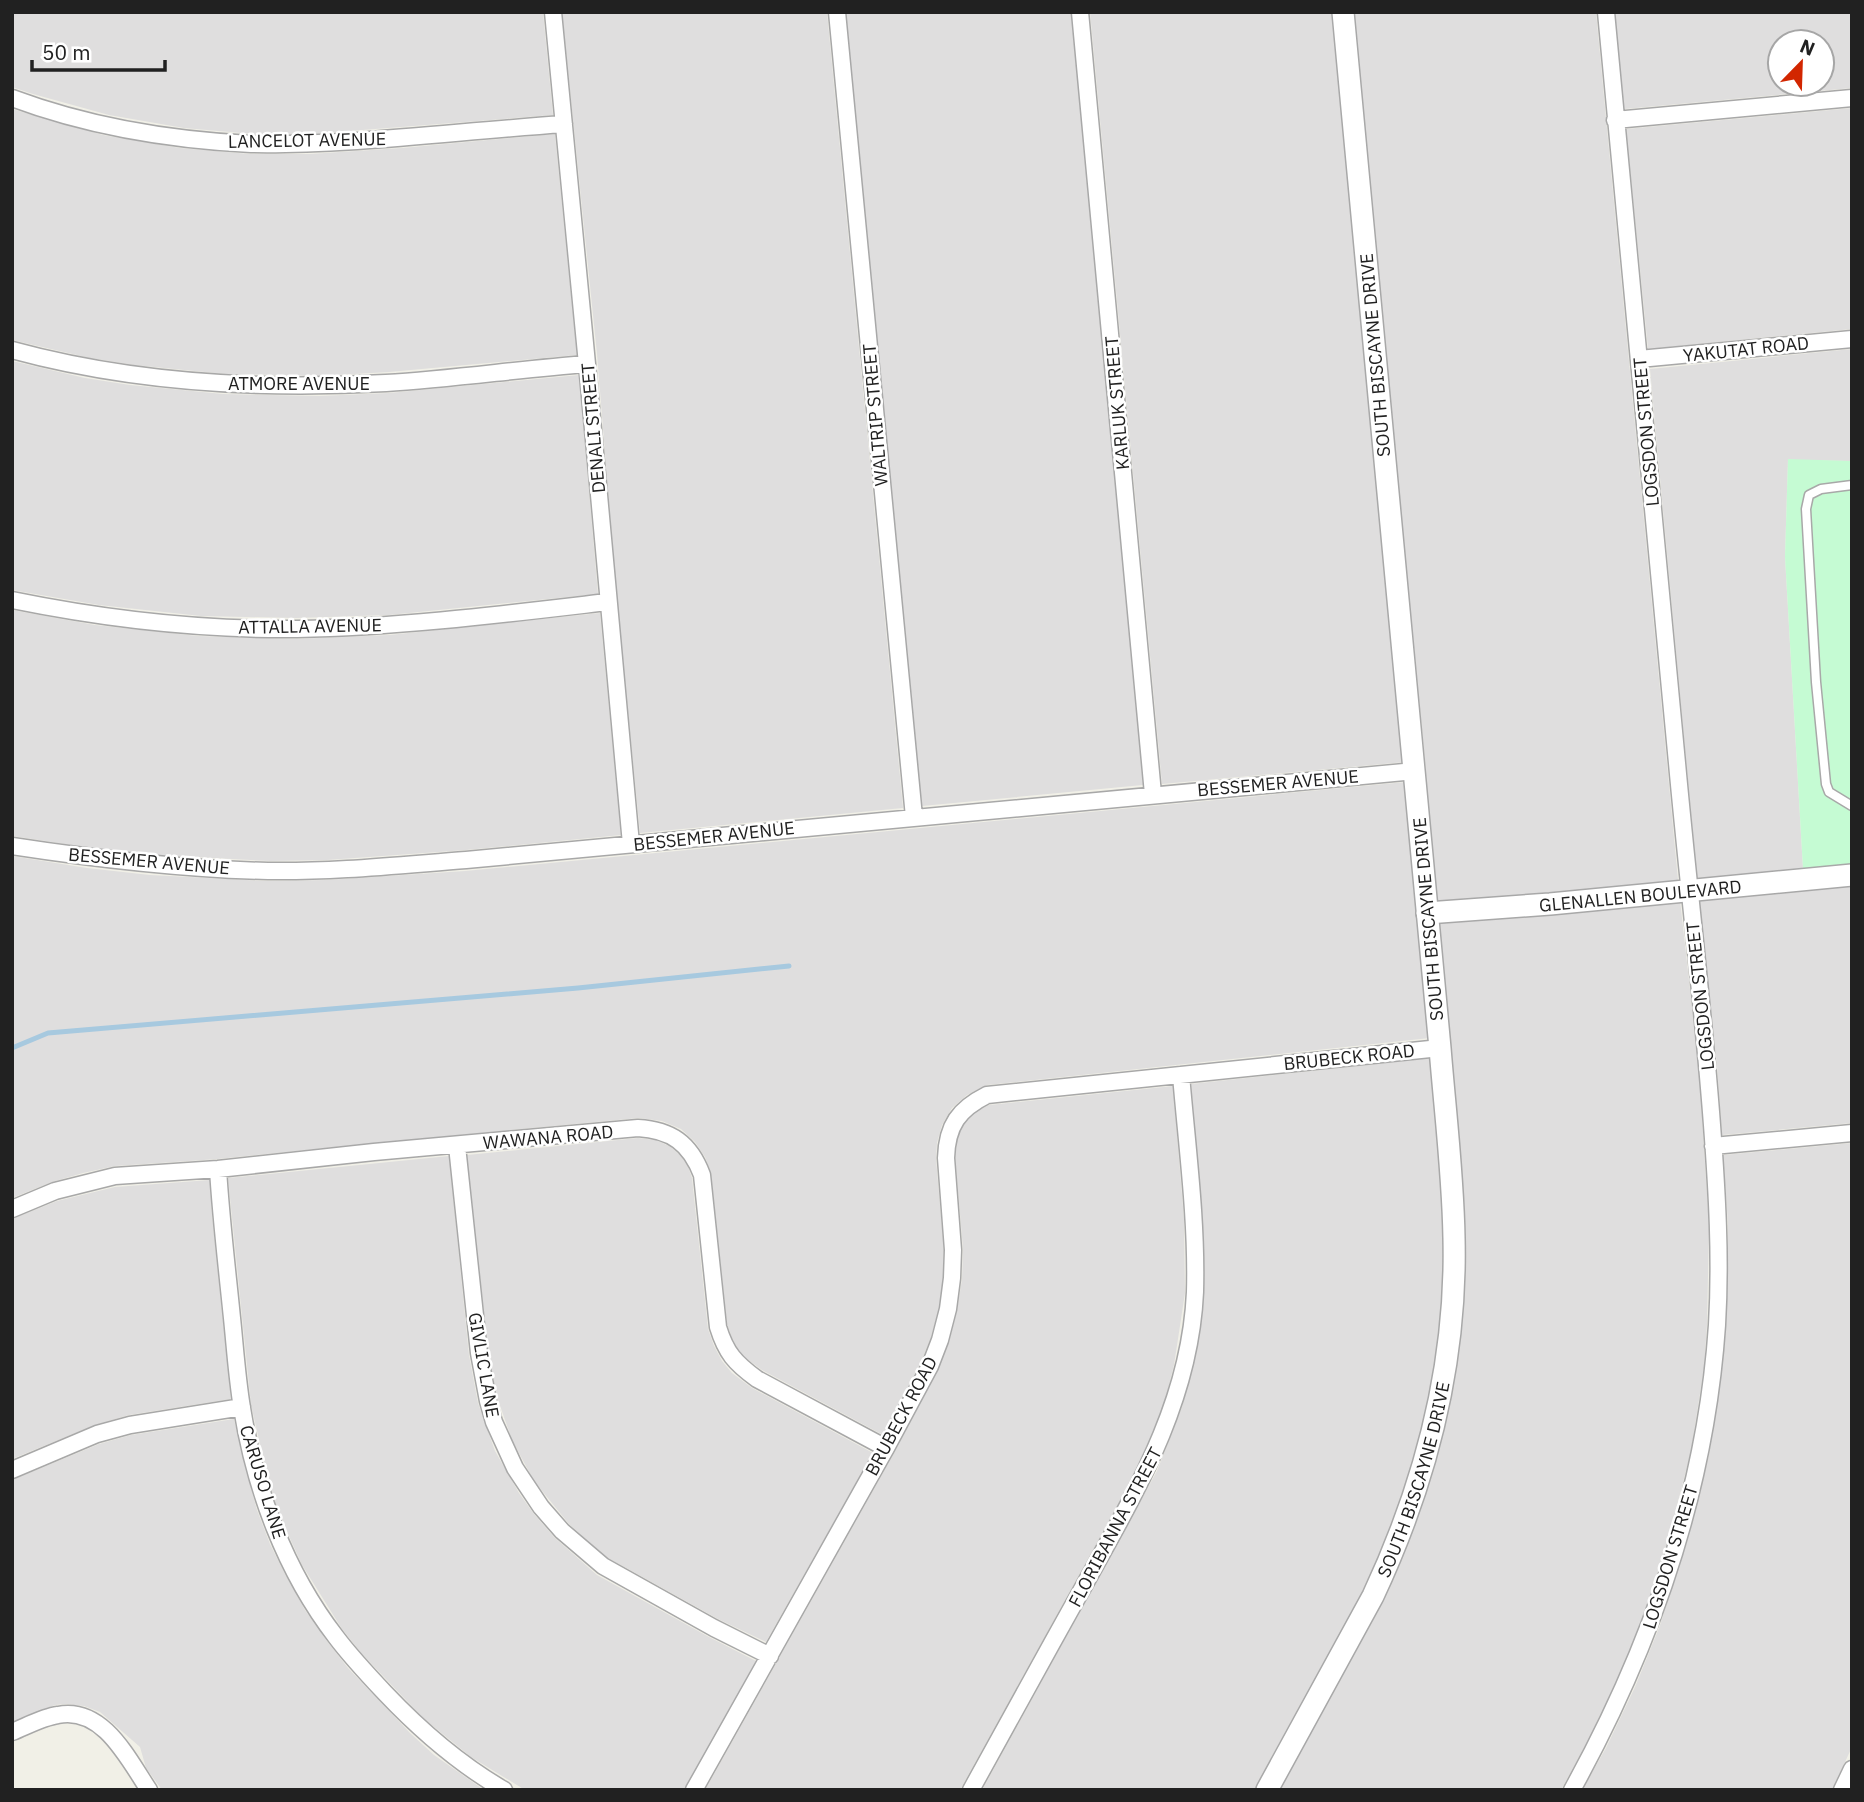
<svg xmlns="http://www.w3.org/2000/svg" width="1864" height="1802" font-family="'IBM Plex Sans',sans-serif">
  <rect width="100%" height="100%" fill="#f1f0e7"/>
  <path fill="#dfdede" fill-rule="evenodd" d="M12 12H543L553 115 311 134H253L184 128 109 115 33 94 12 87Z
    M562 12H827L903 808 640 833 617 601 597 354Z
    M846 12H1071L1143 785 922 806Z
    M1090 12H1333L1405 762 1162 784Z
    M1352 12H1596L1678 880 1550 894 1435 903 1425 760Z
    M1615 12H1852V88L1624 109ZM1780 42H1822V84H1780Z
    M1852 108V329L1648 349 1626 129Z
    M12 109 103 135 180 148 250 154H310L402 148 555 134 577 355 389 372 320 376 225 374 134 365 90 358 12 340Z
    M1852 349V461L1788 460 1785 557 1803 869 1697 879 1650 369Z
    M12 361 85 378 130 385 223 394 319 396 389 393 579 375 598 594 389 615 296 618 201 616 99 605 12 590Z
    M12 610 95 625 198 636 295 639 389 635 600 613 621 835 466 850 327 860 270 861 153 855 91 848 12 836Z
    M1406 782 1417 924 1430 1038 987 1085 967 1095 952 1108 942 1125 937 1143 936 1159 944 1251 943 1278 939 1308 931 1337 921 1362 883 1435 762 1370 744 1357 738 1349 732 1338 727 1324 711 1173 705 1157 695 1142 681 1129 662 1121 639 1118 374 1143 218 1159 115 1166 83 1173 52 1182 12 1198V856L87 868 150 875 268 881 326 880 465 871Z
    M1852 884V1123L1722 1135 1717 1066 1699 899Z
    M1680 900 1699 1070 1709 1226 1707 1325 1704 1368 1691 1451 1669 1537 1642 1621 1618 1679 1589 1739 1561 1790H1278L1359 1643 1396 1568 1421 1507 1431 1476 1445 1420 1453 1379 1437 923Z
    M1432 1058 1445 1241 1441 1327 1434 1377 1413 1470 1379 1561 1343 1634 1256 1790H982L1157 1471 1182 1407 1192 1369 1204 1293 1202 1216 1191 1084Z
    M1173 1086 1184 1219 1185 1293 1174 1365 1165 1401 1141 1463 960 1790H705L894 1453 938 1369 949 1342 957 1311 962 1279 963 1249 955 1156 958 1134 967 1120 977 1111 989 1105Z
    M638 1138 656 1140 671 1147 681 1156 688 1166 692 1178 708 1329 714 1346 722 1361 732 1373 752 1388 873 1453 766 1642 718 1619 630 1570 608 1558 589 1542 569 1524 534 1481 512 1440 497 1397 488 1350 467 1155Z
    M1852 1143V1747L1832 1790H1582L1606 1748 1635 1687 1659 1628 1687 1542 1709 1455 1722 1369 1726 1325 1728 1224 1723 1155Z
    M449 1156 469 1355 478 1403 495 1451 519 1493 534 1514 555 1538 597 1575 709 1637 756 1661 684 1790H525L471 1757 423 1718 362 1654 342 1629 302 1565 288 1534 275 1502 265 1466 251 1405 228 1178Z
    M210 1180 212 1215 231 1399 129 1415 95 1425 12 1459V1219L57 1201 115 1187Z
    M234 1419 247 1473 257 1510 270 1544 286 1576 305 1610 327 1641 348 1668 410 1733 434 1755 484 1790H162L146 1768 140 1747 100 1712 84 1706 66 1704 55 1705 12 1722V1480L99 1444 131 1435Z"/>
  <path fill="#c5fbd3" d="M1788 459 1852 461V864L1803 869 1785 557Z"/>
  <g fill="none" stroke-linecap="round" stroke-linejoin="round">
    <path stroke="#a7c9df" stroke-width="5" d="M12 1048 48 1033 578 988 789 966"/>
    <defs>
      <path id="service" d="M1852 485 1821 489 1809 495 1806 509 1816 682 1826 784 1829 792 1852 806"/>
      <path id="minor" d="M553 12 587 364 631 844
        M837 12 914 817
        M1080 12 1153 794
        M12 98C87 126 171 140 251 144 287 145 322 143 357 141 426 136 495 129 564 124
        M1615 120 1852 98
        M12 350C133 383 261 390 386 383 453 379 520 369 587 364
        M1639 359 1852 339
        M12 600C105 619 202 630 297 629 401 627 505 614 608 602
        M12 846C97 859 182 869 268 871 334 872 400 865 466 860L1415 771
        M457 1146 479 1353 488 1401 494 1422 515 1468 541 1507 562 1531 603 1566 714 1628 770 1656
        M1713 1146 1852 1133
        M218 1169C221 1219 227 1268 232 1318 235 1347 237 1378 242 1408 255 1489 285 1571 336 1637 351 1657 368 1675 385 1693 421 1731 459 1764 504 1790
        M12 1209 55 1191 115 1176 218 1169 374 1152 638 1128C671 1130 690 1143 702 1175L718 1327C726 1353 735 1363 757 1379L886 1448
        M12 1470 97 1434 130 1425 242 1407
        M12 1732C27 1726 43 1717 58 1715 103 1706 128 1759 149 1790
        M694 1790 886 1448 930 1366 940 1340 948 1309 952 1278 953 1250 946 1158C947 1125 959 1109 987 1095L1440 1048
        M971 1790C1008 1723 1044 1657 1081 1591 1134 1495 1190 1404 1195 1292 1197 1220 1187 1147 1181 1075
        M1572 1790C1651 1647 1706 1489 1717 1325 1721 1258 1717 1192 1712 1125 1703 1004 1688 884 1677 763 1654 513 1628 263 1606 12
        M1842 1790 1852 1769"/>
      <g id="tertiary">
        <path id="s1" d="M1427 913 1550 904 1852 875"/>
        <path id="s2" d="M1267 1790 1373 1596C1426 1483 1457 1364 1454 1238 1453 1174 1445 1111 1440 1048L1343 12"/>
      </g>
    </defs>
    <use href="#service" stroke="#a8a8a8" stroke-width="11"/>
    <use href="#minor" stroke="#a8a8a8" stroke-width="19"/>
    <use href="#tertiary" stroke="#a8a8a8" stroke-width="24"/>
    <use href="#service" stroke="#fff" stroke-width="8"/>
    <use href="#minor" stroke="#fff" stroke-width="16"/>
    <use href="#tertiary" stroke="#fff" stroke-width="21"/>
  </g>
  <g text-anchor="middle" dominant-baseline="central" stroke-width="5" stroke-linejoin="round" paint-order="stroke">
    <g font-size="18" fill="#212121" stroke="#fff">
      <text transform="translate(307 140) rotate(-1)">LANCELOT AVENUE</text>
      <text transform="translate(1746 349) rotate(-6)">YAKUTAT ROAD</text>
      <text transform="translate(1375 355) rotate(-95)">SOUTH BISCAYNE DRIVE</text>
      <text x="299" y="383">ATMORE AVENUE</text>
      <text transform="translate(1117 403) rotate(-95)">KARLUK STREET</text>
      <text transform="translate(875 415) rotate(-95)">WALTRIP STREET</text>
      <text transform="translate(593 428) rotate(-95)">DENALI STREET</text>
      <text transform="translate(1646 432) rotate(-95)">LOGSDON STREET</text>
      <text transform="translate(310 626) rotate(-1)">ATTALLA AVENUE</text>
      <text transform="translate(1278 783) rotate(-5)">BESSEMER AVENUE</text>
      <text transform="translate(714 836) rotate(-6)">BESSEMER AVENUE</text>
      <text transform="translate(149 861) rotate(5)">BESSEMER AVENUE</text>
      <text stroke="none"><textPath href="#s1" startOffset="214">GLENALLEN BOULEVARD</textPath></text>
      <text transform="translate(1428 919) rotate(-95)">SOUTH BISCAYNE DRIVE</text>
      <text transform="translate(1700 996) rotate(-96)">LOGSDON STREET</text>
      <text transform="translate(1349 1057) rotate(-6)">BRUBECK ROAD</text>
      <text transform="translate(548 1137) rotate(-5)">WAWANA ROAD</text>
      <text transform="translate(484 1365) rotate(80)">GIVLIC LANE</text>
      <text transform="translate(901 1416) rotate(-62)">BRUBECK ROAD</text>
      <text stroke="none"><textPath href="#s2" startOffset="345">SOUTH BISCAYNE DRIVE</textPath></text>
      <text transform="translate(263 1482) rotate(73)">CARUSO LANE</text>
      <text transform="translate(1115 1527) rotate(-62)">FLORIBANNA STREET</text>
      <text transform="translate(1670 1557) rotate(-73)">LOGSDON STREET</text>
    </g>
  </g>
  <rect width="1864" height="1802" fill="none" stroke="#212121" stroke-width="28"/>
  <g transform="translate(1801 63) rotate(23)"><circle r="33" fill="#ffffff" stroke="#a6a6a6" stroke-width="2"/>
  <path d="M0-5L12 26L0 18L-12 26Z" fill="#d22600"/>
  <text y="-10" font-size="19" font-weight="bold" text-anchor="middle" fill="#212121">N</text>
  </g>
  <path d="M32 60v10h133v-10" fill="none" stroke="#212121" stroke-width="3.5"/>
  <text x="42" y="60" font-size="21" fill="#212121" stroke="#ffffff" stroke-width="5" paint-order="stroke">50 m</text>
</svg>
